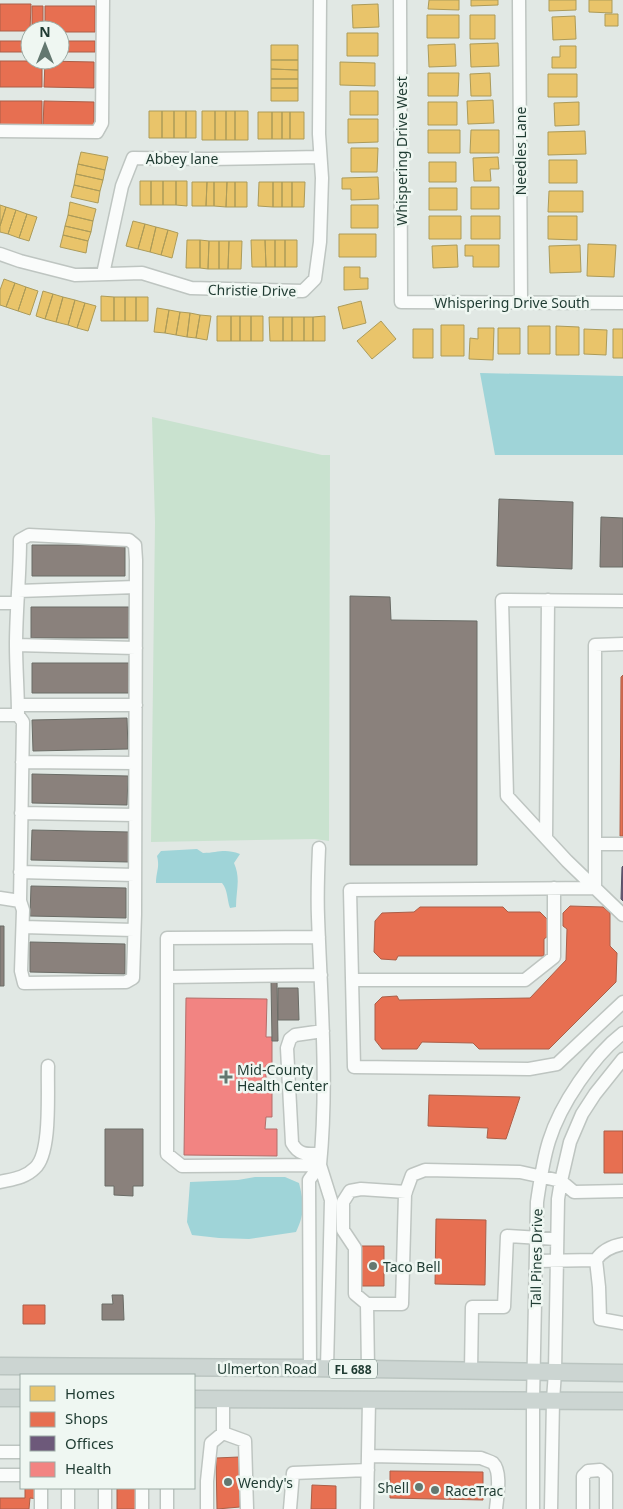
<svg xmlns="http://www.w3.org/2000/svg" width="623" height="1509" font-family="'Noto Sans',sans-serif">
  <rect width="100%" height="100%" fill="#e1e8e4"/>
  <path fill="#c9e2cf" d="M152 417 322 455H330L329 841 315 839 151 842 155 522Z"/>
  <path fill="#9fd4d8" d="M480 373 623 376V455H495Z
    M197 849 203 853C218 853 224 848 240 854L234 863C241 879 236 890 236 907L230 908C227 900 228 890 222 883H156C156 871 160 868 157 856L161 851Z
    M255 1177H285L299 1183C304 1203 305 1213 296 1232L249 1239 219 1238 192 1235 187 1222 190 1182 238 1180Z"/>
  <path fill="#e9c46a" stroke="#ac9b59" d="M429 0H459V10L428 9Z
    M471 0H498V5L471 6Z
    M549 0H576V10L549 11Z
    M589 0H612V13L589 12Z
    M378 4 379 27 353 28 352 5Z
    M605 14H618V26H605Z
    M427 15H459V38H427Z
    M470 15H495V39H470Z
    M575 16 576 39 553 40 552 17Z
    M347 33H378V56H347Z
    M498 43 499 66 471 67 470 44Z
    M455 44 456 66 429 67 428 45Z
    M271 45H298V60H271Z
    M560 46H576V68H552V57H560Z
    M271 60H298V70L271 69Z
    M340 62 375 63V86L340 85Z
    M271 69 298 70V79H271Z
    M428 73H459L458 96H428Z
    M490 73 491 96H471L470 74Z
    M548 74H577V97H548Z
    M271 79H298V88H271Z
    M271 88H298V101H271Z
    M350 91H378V115H350Z
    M493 100 494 123 468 124 467 101Z
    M428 102H457V125H428Z
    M579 102V125L555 126 554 103Z
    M149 111H162V138H149Z
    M162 111H174V138H162Z
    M174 111H186V138H174Z
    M186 111H196V138H186Z
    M202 111H215V140H202Z
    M215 111H226V140H215Z
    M226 111H235V140H226Z
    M235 111H248V140H235Z
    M258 112H272V139H258Z
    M272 112H282V139H272Z
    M282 112H290V139H282Z
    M290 112H304V139H290Z
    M348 119H378V142L348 143Z
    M428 130H460V153H428Z
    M471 130H499V153H470Z
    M585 131 586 154 548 155V132Z
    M351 148H378L377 172H351Z
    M81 152 108 157 105 170 78 164Z
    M498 157 499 169H490L491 181H474L473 158Z
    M549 160H577V183H549Z
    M429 162H456V182H429Z
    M78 164 105 170 103 180 76 174Z
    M76 174 103 180 100 191 74 185Z
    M378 177 379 199 351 200V189H342V178Z
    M140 181H151V205H140Z
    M151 181H163V205H151Z
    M163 181H176V205H163Z
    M176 181H187V206L176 205Z
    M192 182H207L206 206H192Z
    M207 182H214V206H206Z
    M214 182H227L226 207 214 206Z
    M227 182H235V207H226Z
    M235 182H247V207H235Z
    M259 182H273V207L258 206Z
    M273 182H282V207H273Z
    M282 182H292V207H282Z
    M292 182H305L304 207H292Z
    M74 185 100 191 98 203 71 197Z
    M471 187H499V209H471Z
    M429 188H457V210H429Z
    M549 191H583V212H548Z
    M70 202 96 209 93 221 68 215Z
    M0 205 6 207 0 226Z
    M351 205H378V228H351Z
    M6 207 16 210 8 234 0 232V226Z
    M16 210 27 214 19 238 8 234Z
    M27 214 37 217 29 241 19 238Z
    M68 215 93 221 91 232 65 226Z
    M429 216H461V239H429Z
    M471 216H500V239H471Z
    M548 216H577V240L548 239Z
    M133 221 145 224 138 249 126 246Z
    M145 224 156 227 150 252 138 249Z
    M65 226 91 232 88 241 63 235Z
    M156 227 168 230 161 255 150 252Z
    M168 230 178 233 172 258 161 255Z
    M339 234H376V257H339Z
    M63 235 88 241 86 253 60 247Z
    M187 240H200V268H186Z
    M200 240 209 241 208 269 200 268Z
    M251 240H265L266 267H252Z
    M265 240H275V267H266Z
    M275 240H285V267H275Z
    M285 240H297V267H285Z
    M209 241H219V269H208Z
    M219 241H229L228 269H219Z
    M229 241H242L241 269H228Z
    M588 244 616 245 614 277 587 276Z
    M457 245 458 267 433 268 432 246Z
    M465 245H499V267H473V256H465Z
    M580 245 581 272 550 273 549 246Z
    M344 267H360V278H368V289L344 290Z
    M4 279 15 283 6 307 0 305V290Z
    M15 283 26 287 18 311 6 307Z
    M26 287 38 291 30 315 18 311Z
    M43 291 53 294 45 319 36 316Z
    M53 294 63 297 56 322 45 319Z
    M101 296 114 297V321H101Z
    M63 297 75 300 68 325 56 322Z
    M114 297H125V321H114Z
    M125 297H136V321H125Z
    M136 297H148V321H136Z
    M75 300 85 303 77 328 68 325Z
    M361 301 366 323 343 329 338 307Z
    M85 303 96 306 88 331 77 328Z
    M157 308 169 310 165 333 154 332Z
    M169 310 180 312 176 335 165 333Z
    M180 312 190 313 187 337 176 335Z
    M190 313 200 315 196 338 187 337Z
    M200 315 211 316 207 340 196 338Z
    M217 316H231V341H217Z
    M231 316H240V341H231Z
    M240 316H251V341H240Z
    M251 316H263V341H251Z
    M325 316V341H313V317Z
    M269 317H283V341H270Z
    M283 317H292V341H283Z
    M292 317H304V341H292Z
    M304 317H313V341H304Z
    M381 321 396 339 372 359 357 341Z
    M441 325H464V356H441Z
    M528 326H550V354H528Z
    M556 326 579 327V355H556Z
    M478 328H494L493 360 469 359 470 338 478 339Z
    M498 328H520V354H498Z
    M413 329H433V358H413Z
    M584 329 607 330 606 355 584 354Z
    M613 329H623V358H613Z"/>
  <path fill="#e76f51" stroke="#ab5f48" d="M0 4H31L30 31H0Z
    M32 6H43V30H32Z
    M45 6H95V32H60V30H45Z
    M0 41H30V52H0Z
    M60 41H95V52H60Z
    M0 61H42V87H0Z
    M45 61 94 62V88L44 87Z
    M0 101H42V127L0 126Z
    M44 101 94 102V128L43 127Z
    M623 675V836H620L621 677Z
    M570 906 603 907 610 913V946L617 953 616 982 549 1049H479L473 1043 422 1042 417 1049H382L375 1040V1004L382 997 397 996 399 1000 530 998 566 960 567 929 563 926V913Z
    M420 907H503L508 912H540L548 920V936L544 939V956H398L396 960 381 959 374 952 375 921 382 913 414 912Z
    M429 1095 520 1097 506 1139 487 1138 488 1128 428 1126Z
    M604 1131H623V1173H604Z
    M436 1219 486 1220 485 1285 435 1284Z
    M361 1246H384V1286H362Z
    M23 1305H45V1324H23Z
    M239 1457 240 1507 217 1509 216 1458Z
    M390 1471 483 1472V1500L390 1498Z
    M312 1485 336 1486V1509H311Z
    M25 1488H38V1499L30 1498 29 1509H0V1498H25Z
    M117 1488H139V1509H117Z"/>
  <path fill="#6d597a" stroke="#565064" d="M623 866V901L621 899 622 867Z"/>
  <path fill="#f28482" stroke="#b36e6a" d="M186 998 267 999 266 1037H272V1065H266V1090H272V1117H266L265 1129H277V1156L184 1155Z"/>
  <path fill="#8a817c" stroke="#6a6c66" d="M499 499 573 502 572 569 497 566Z
    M601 517 623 518V567H600Z
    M32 545H125V576H32Z
    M350 596 390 597 391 620 477 621V865H350Z
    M31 607H129V638H31Z
    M32 663H130L129 693H32Z
    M127 718 128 749 33 751 32 720Z
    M32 774 128 776 127 805 32 803Z
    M32 830 129 832V862L31 860Z
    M31 886 126 888V918L30 916Z
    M0 926H4V986H0Z
    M30 942 125 944V974L30 972Z
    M271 981H277L278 1041H272Z
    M278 988H298L299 1020H278Z
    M105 1129H143V1186H133V1196L114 1195V1186H105Z
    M112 1295H123L124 1320H102V1304H113Z"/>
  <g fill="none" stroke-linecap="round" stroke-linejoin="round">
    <defs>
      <path id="minor" d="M400 0 401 302 623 303
        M519 0 521 302
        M0 131 97 132 102 123 103 0
        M0 254 20 261 75 275 142 273 191 288 303 291 315 279 320 242 322 178 319 134 320 0
        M103 274 122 186 133 158 208 159 320 157
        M18 591 136 587
        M623 601 502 600 507 796 567 861 623 915
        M0 603H17
        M623 644 595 645V888L350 890 354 1067 529 1069 557 1064 623 1002
        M16 645 136 648
        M18 705H136
        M0 715H18L23 722 20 901
        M22 762 135 763
        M21 813 135 815
        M546 838 548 600
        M595 844H623
        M319 848C318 871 317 894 318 917 321 1000 328 1083 320 1165L182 1166 167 1154V938L319 937
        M20 872 135 875
        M0 898 20 901 23 910 21 971 24 983 126 982 133 978 135 914 136 560 135 545 129 540 29 535 20 540C20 575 16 610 16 645 16 668 18 692 18 715
        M23 927 134 930
        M167 977 321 975
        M352 980H525L554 957V888
        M321 1154C308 1154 299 1156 292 1143L287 1048 290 1039 295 1035 323 1031
        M0 1182C13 1179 25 1178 35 1168 52 1153 47 1089 48 1066
        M623 1244C612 1246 602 1251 596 1260L599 1287 600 1319 623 1323
        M536 1261 596 1260
        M367 1304 355 1294V1248L343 1230V1202L350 1191 361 1189 406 1192
        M310 1368 309 1180 320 1165 331 1200 327 1368
        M368 1369 367 1304H402L405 1194 412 1175 425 1170 520 1172 561 1181 574 1192 623 1191
        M471 1371 472 1307H504L507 1236 557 1239
        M223 1433 245 1441 247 1509
        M223 1433V1399
        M0 1452H21
        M368 1456 481 1458C485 1460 490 1461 493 1463 502 1472 497 1497 496 1509
        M0 1475H21
        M105 1488V1509
        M142 1488V1509
        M41 1509V1488
        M68 1509V1488
        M167 1509V1488
        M207 1509V1481L211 1443 223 1433
        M290 1509 293 1473 368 1470
        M367 1509 369 1400
        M533 1509V1400L537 1202C540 1182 543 1160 549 1141 560 1105 593 1056 623 1033
        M551 1509 553 1400 555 1372 558 1199 561 1181 570 1142 582 1114 595 1094 623 1059
        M583 1509V1476L588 1471 600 1470 606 1475V1509"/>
      <path id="major" d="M0 1366 310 1368 623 1373
        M0 1398H21
        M194 1399 623 1401"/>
    </defs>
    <use href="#minor" stroke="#bec5c1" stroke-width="15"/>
    <use href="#major" stroke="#bbc5c1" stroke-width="19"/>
    <use href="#minor" stroke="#fafcfb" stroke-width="12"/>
    <use href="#major" stroke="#ccd5d2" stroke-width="16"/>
  </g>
  <g fill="#637870" stroke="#eff7f2" stroke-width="2">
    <path d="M223.5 1069.5h5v5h5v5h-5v5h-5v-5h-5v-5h5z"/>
    <circle cx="373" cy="1266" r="5"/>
    <circle cx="228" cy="1482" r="5"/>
    <circle cx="419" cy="1487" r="5"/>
    <circle cx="435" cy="1490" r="5"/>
  </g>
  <g text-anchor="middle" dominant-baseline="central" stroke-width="5" stroke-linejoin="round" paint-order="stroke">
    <rect fill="#eff7f2" stroke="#5d736c" stroke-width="1" x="329" y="1359.5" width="48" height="19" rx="4"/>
    <g font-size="12" font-weight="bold" fill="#1f3b32">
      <text x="353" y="1369">FL 688</text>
    </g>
    <g font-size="14" fill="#1f3b32" stroke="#eff7f2">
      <text transform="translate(401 151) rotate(-90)">Whispering Drive West</text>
      <text transform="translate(520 151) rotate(-90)">Needles Lane</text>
      <text x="182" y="158">Abbey lane</text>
      <text transform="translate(252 290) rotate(1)">Christie Drive</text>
      <text x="512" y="302">Whispering Drive South</text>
      <text transform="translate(536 1258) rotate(-89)">Tall Pines Drive</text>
      <text x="267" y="1368">Ulmerton Road</text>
    </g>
    <g font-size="14" fill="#1f3b32" stroke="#eff7f2" text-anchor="start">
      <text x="237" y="1069">Mid-County<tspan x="237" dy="16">Health Center</tspan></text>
      <text x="383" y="1266">Taco Bell</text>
      <text x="238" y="1482">Wendy's</text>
      <text x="409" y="1487" text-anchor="end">Shell</text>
      <text x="445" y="1490">RaceTrac</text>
    </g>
  </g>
  <rect x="20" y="1374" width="175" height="115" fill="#eff7f2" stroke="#9caca5"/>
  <rect x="30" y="1386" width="25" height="15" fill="#e9c46a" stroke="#9caca5"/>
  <text x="65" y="1399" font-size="15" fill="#1f3b32">Homes</text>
  <rect x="30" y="1412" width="25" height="15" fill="#e76f51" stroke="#9caca5"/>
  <text x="65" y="1424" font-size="15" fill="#1f3b32">Shops</text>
  <rect x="30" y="1436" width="25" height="15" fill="#6d597a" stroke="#9caca5"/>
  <text x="65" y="1449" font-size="15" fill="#1f3b32">Offices</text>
  <rect x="30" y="1462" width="25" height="15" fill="#f28482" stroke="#9caca5"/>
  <text x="65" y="1474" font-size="15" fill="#1f3b32">Health</text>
  <g transform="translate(45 45)"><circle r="24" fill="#eff7f2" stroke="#9caca5"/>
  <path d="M0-4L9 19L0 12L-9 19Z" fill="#637870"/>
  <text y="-8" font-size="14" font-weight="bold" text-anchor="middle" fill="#1f3b32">N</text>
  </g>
</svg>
